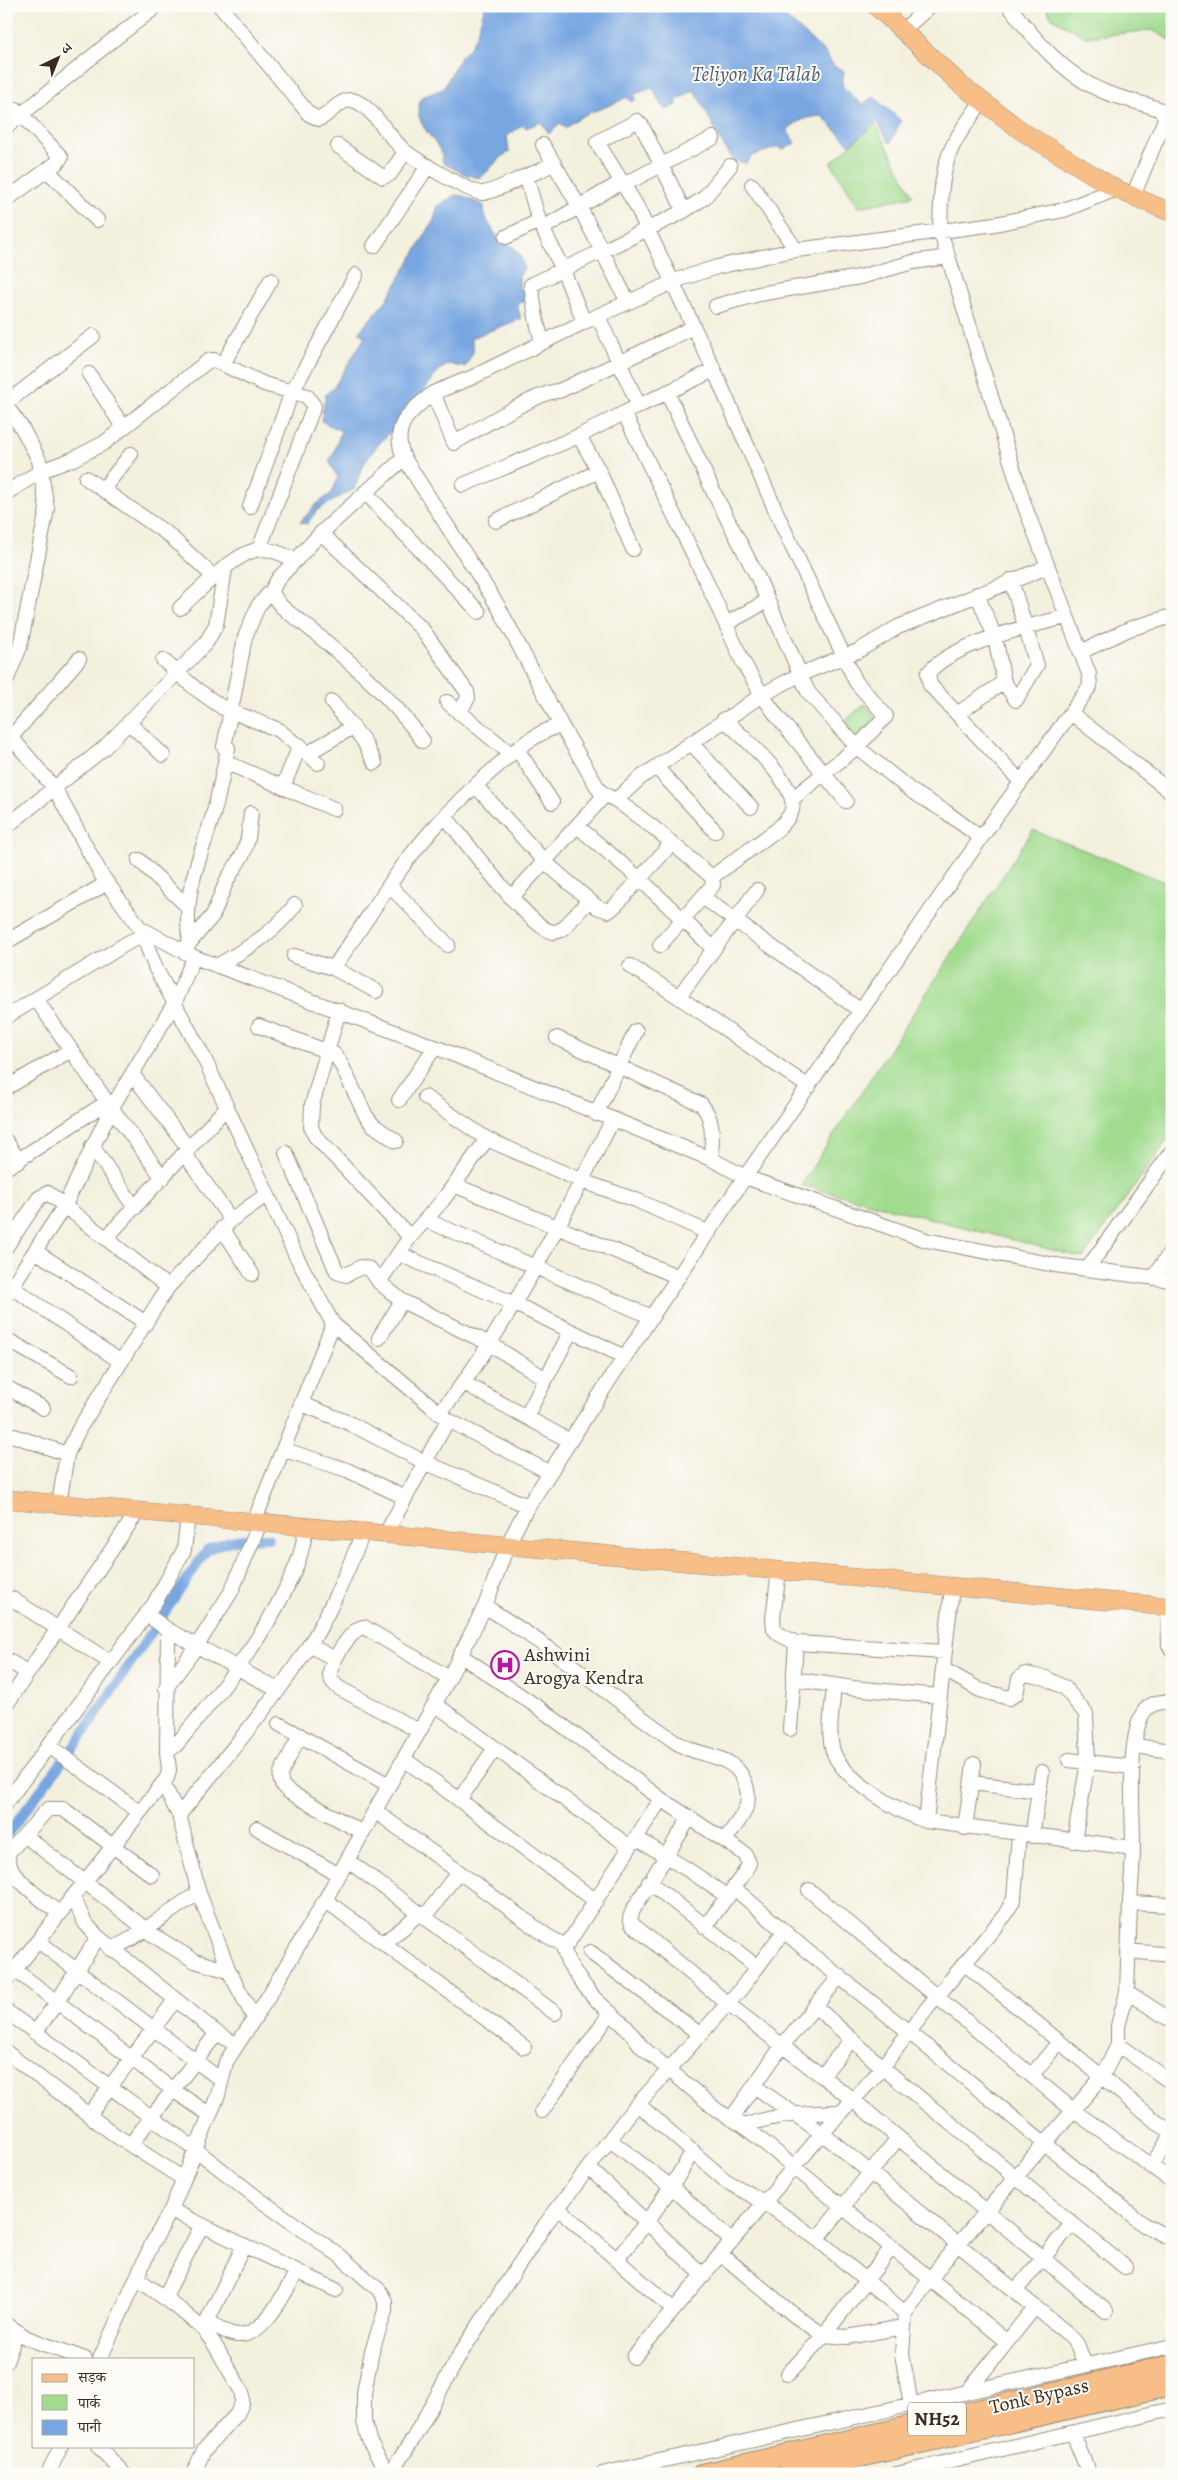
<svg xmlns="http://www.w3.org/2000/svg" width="1178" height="2480" font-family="Alegreya,'Noto Serif Devanagari',serif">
  <rect width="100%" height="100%" fill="#fdfcf7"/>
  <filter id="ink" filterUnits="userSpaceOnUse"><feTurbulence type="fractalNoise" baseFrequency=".02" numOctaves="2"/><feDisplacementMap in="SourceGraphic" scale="10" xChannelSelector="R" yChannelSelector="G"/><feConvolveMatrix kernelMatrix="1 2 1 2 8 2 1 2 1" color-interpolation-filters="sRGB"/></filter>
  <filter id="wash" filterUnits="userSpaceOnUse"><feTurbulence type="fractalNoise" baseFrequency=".0096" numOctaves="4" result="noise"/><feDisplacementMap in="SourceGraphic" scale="20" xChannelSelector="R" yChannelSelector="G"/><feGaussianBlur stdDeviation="1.12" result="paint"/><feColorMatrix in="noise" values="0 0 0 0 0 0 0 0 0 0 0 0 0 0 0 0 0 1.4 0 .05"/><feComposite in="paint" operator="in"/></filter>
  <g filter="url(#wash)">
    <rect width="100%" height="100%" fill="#f3f0de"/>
    <path fill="#a0db8e" stroke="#6e8256" d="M1045 6H1172V41L1152 30 1086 37 1052 18Z
      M875 123 913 196 859 207 831 163Z
      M865 704 877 720 843 747 831 732Z
      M1033 830 1172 885V1134L1083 1258 801 1185Z"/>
    <path fill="#77a6e1" stroke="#596880" d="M485 6H773L825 52 834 66 844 71 842 86 863 105 873 96 901 121 890 143 877 122 850 145 822 116C806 117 799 120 787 130L795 143 782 150 778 147 752 156 746 163 733 161C717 138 709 114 694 90L676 101 677 105 666 110 659 101 653 88 634 94 636 99 631 102 627 97C605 110 585 110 565 128L560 123 549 134 541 122 526 128 523 125 507 136 509 152C497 159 491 169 480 178L464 174 443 163C442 158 442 152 439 148 428 132 411 118 422 97L443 89 461 56 471 46 477 33Z
      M455 195 463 196 484 206C483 221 494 228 499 241 514 245 521 252 524 268L519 277V287L529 299 517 304 521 319 471 338 474 350 466 366 460 367 450 364 440 369 403 419 376 447 364 464 354 489 317 510 307 524 300 522 318 503 332 493 338 478 329 461 334 453 341 431 321 421 326 394 334 387 365 337 359 332 386 301 434 220 438 206Z"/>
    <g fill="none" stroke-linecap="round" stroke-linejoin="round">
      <path stroke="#77a6e1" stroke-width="10" d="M6 1836 78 1741 207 1550C230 1538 242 1539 268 1538"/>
    </g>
  </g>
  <g filter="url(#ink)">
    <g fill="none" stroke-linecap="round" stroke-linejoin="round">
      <defs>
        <path id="minor" d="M220 6 309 114 319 119C330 115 338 100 351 100 369 101 391 141 406 152 416 160 472 194 483 193 494 192 515 180 526 176L539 221 563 270 584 322 473 377 433 393 454 443C471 433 543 389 559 391L692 328
          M1009 6C1035 40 1066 77 1107 93 1124 99 1142 103 1159 109L1164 115 1165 119 1133 196
          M902 31 930 6
          M6 127 109 43 157 6
          M543 145 579 206 628 302
          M338 146 383 177 390 174 405 152
          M47 170 97 220
          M526 176 539 171 554 163
          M625 184 713 138
          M752 185 796 250
          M6 200 58 162 61 157 16 109
          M684 211 704 198 730 166
          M543 228 623 181
          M506 237 539 221
          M374 246 428 166
          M716 306 759 294 860 277 913 262 948 257
          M598 316 639 406
          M584 322 680 279 717 267 789 251 995 224 1064 210 1116 189
          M542 342 536 318 531 285C582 260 633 237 684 211L642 126 637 121 597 142 636 205 714 370 782 525 856 682 886 716 857 747 913 792 946 812 981 838
          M223 364 271 280
          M714 370 624 413 703 574 743 662 762 695 801 674 858 651 898 627 1047 567
          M89 374 123 427
          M667 392 714 493 758 578 808 692 857 747 792 799
          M433 393C410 412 390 425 404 458L498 606 561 725 599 790 605 795 616 800 654 828 712 877 713 885 660 945
          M6 403 93 336
          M6 406 22 428 39 460 47 509 20 647 6 681
          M624 413 579 436 599 471 633 549
          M404 458 321 533 278 579 272 590C275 605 292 615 303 623 347 659 390 695 423 741
          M86 478 169 535 215 578
          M463 485 579 436
          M103 489 131 454
          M365 492 479 612
          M6 493 41 471 73 459 104 443 208 361 214 360 264 384 307 396 314 406 259 549
          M250 507 292 392 356 275
          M496 521 599 471
          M321 533 422 629 467 692 468 698 459 713
          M977 594 995 637 1004 682 1016 700 1037 665 1011 580
          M180 608C199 591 237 550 262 549 273 549 286 556 295 560
          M726 624 767 601
          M1081 652 1129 629 1172 616
          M163 660 196 689 223 708 279 730 318 763
          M332 702 363 740 375 763
          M447 702 511 754
          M1071 713 1172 793
          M957 714 1004 682
          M129 723 163 755
          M6 731 55 789 102 876 140 928 194 957 435 1047 711 1159 745 1177 926 1240 1055 1265 1172 1280
          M11 737 79 659
          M691 743 751 807
          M224 747 245 637 258 606 272 590
          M517 749 552 802
          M308 753 353 727
          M225 762 334 809
          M656 767 715 831
          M1021 782 930 685 928 673C952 644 1028 626 1066 617
          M475 785 545 862 597 907 609 911 617 904 672 843
          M283 787 300 745
          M616 800 640 778 762 695 777 716 846 801
          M445 816C462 837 530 929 553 932 557 932 561 930 564 928L589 900
          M577 826 640 879 713 948
          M6 827 104 748 206 643 216 625 225 569
          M139 860 187 906
          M712 877 778 829C783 823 790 818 792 810 799 784 742 737 724 719
          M390 886 448 945
          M511 898 605 795
          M704 898 861 1011
          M140 928 156 969 204 1058 296 1256 333 1324 448 1420 549 1472
          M6 942 107 883
          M190 943C181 892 202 856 215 808 220 788 224 768 228 748
          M186 947 213 915 227 880 243 854 248 839 251 813
          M294 956 333 968 376 991
          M217 966C249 947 273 934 295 905
          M630 966C692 1003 749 1047 809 1087
          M333 968C355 938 374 907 395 877 421 839 460 798 495 768 515 750 535 733 561 725
          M680 995 757 890
          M36 999 107 1102 163 1178
          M339 1010 312 1105 311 1127 315 1136 410 1237
          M6 1017 129 942 143 936
          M259 1026 334 1054 339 1060 366 1116 373 1125 396 1141
          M557 1038 701 1104C715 1120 712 1139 711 1159
          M132 1074 189 1149
          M6 1088 71 1050
          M425 1097 487 1139 582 1181 636 1200 709 1233
          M399 1100 435 1047
          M596 1114 636 1031
          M6 1141 19 1161
          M92 1146 135 1208
          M286 1153 337 1272 346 1275 361 1267 370 1269 379 1282 402 1301 490 1344 546 1379
          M185 1154 231 1220
          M6 1168 107 1102
          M454 1185 679 1277
          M426 1220 652 1317
          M222 1228 252 1274
          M107 1237 226 1108
          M6 1247 39 1198 48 1193 168 1287
          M35 1251 146 1323
          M399 1254 515 1304 625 1357
          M1087 1269 1172 1151
          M1153 1278 1172 1250
          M379 1282 410 1237 443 1200 487 1139
          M6 1283 121 1362
          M6 1295 65 1205 111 1109 175 1002 194 957
          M379 1338 402 1301
          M6 1339 71 1376
          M464 1383 570 1441
          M6 1387 43 1408
          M302 1404 349 1423 424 1462 528 1506
          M439 1413C461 1389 479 1361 496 1333 540 1264 576 1192 613 1119
          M526 1417 571 1331
          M6 1433 67 1454
          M285 1450 347 1470 404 1497
          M59 1504 67 1454 79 1429 168 1287 231 1220 266 1195
          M254 1522 333 1324
          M385 1535 448 1420
          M779 1571 773 1618 774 1629 779 1634 796 1643 945 1652
          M952 1588 926 1821 1133 1848
          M12 1599 110 1662
          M485 1606C506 1620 527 1633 548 1648 592 1679 634 1714 679 1744 699 1757 729 1753 742 1776 757 1804 741 1817 725 1840
          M1168 1607 1169 1645 1172 1650
          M146 1614 168 1630 278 1690
          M309 1645 335 1659
          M460 1655 542 1710 661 1799 745 1854 749 1863 745 1872 705 1927
          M6 1659 28 1673
          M943 1669 980 1690 1009 1698 1016 1694 1019 1679 1025 1674 1046 1678 1065 1688 1086 1714 1088 1762 1074 1841
          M793 1679 853 1688 939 1696
          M834 1685C833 1705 827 1732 833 1751 842 1779 899 1812 926 1821
          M166 1688 194 1650 231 1592 260 1523
          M435 1704 630 1847
          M6 1705 138 1511
          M279 1724 389 1785
          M790 1729 796 1643
          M419 1731 339 1688C334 1684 331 1681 330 1675 329 1664 352 1627 364 1627L449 1678
          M300 1735 281 1773C279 1783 283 1788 291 1793L363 1833
          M48 1745 139 1812
          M1135 1746 1172 1751
          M167 1752 176 1745C222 1690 270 1631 297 1564 302 1553 304 1539 306 1527
          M404 1759 596 1901
          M1069 1760 1133 1767
          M972 1783 1039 1791
          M163 1784 179 1815 199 1893 229 1971 254 2018
          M459 1800 495 1748
          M6 1803 154 1604 184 1550 188 1516
          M375 1811 547 1936 562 1944H567L572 1937 661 1799
          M179 1815C223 1760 270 1706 309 1646 331 1611 347 1571 363 1533
          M690 1817 633 1910 630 1918 632 1924 728 2004 853 2100 1106 2311
          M257 1828 339 1875
          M965 1828 974 1764
          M24 1835 156 1937 195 1961 229 1971
          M1032 1836 1042 1772
          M636 1838 690 1871 728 1897
          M347 1860 555 2013
          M649 1882 757 1967
          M734 1888 807 1951 909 2032 1144 2225 1172 2239
          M809 1890 1074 2111 1172 2181
          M73 1897 85 1923 98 1937 217 2033 235 2044
          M325 1900 524 2047
          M1130 1903C1131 1884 1133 1864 1133 1845 1133 1809 1127 1747 1142 1715 1148 1703 1160 1701 1172 1702
          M60 1914C46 1902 0 1872 9 1852L48 1809H63L152 1875
          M425 1917 458 1872
          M38 1941 221 2080
          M383 1943 403 1928 419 1913
          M562 1944 568 1962 580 1980 595 1999 626 2027 642 2047 718 2111 744 2126 1007 2342
          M111 1949C144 1935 168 1910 199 1893
          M1128 1951 1172 1955
          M590 1952 701 2035
          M964 1963 1159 2124 1172 2132
          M15 1970 173 2090 210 2115
          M6 1981 167 1778 169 1770 167 1752 168 1630
          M1127 1992 1172 2021
          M815 2006 882 2067 1125 2267
          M6 2011 195 2149 260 2200 339 2255 379 2290 385 2301V2311L372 2351 364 2393V2422L370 2443 388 2474
          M35 2033 57 2002 98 1937
          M1118 2045 1172 2083
          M6 2052 115 2135 182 2178
          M1032 2075 1059 2042
          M822 2076 852 2039
          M754 2086 823 2134 1068 2334 1077 2344 1085 2365
          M638 2104 726 2181 764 2202 817 2239 905 2313
          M542 2111 610 2013
          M89 2115 175 2000
          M731 2119 782 2046 840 1976
          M744 2126C776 2114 807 2113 842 2112
          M610 2140 675 2190 732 2241
          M130 2145 217 2033
          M1151 2166 1172 2135
          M589 2168 704 2276
          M558 2208 674 2310
          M171 2210 336 2290
          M817 2239 898 2138
          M721 2254 795 2316 824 2335 847 2337 903 2327
          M617 2259C646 2225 671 2190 693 2151
          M138 2279 177 2307 203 2329 213 2342 242 2392V2403L237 2414 204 2450 193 2474
          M1015 2291 1072 2224
          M164 2298 202 2225
          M208 2321C215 2325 224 2332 232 2334 262 2343 285 2292 297 2271
          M6 2324 27 2338 85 2359
          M204 2328 244 2245
          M634 2357 826 2129 877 2074 929 2006 1005 1915 1014 1899 1019 1834
          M100 2359 152 2244 171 2210 218 2095 226 2062 265 2002 325 1900 449 1678 485 1606 507 1546 525 1511 612 1376 745 1177 988 828 1090 686 1089 674 1025 507 940 230C941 208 940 183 947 161 953 139 970 119 982 101
          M6 2362 16 2333
          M788 2374 824 2335 892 2247
          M967 2392 1035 2307
          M911 2405 902 2354 905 2313 947 2257 1102 2077 1118 2045V2026L1127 1992 1130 1903 1172 1905
          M1073 2433 1089 2474
          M98 2446 124 2474
          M48 2474 61 2446
          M390 2474 413 2439 462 2351 545 2225 630 2113 740 1990 784 1931
          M602 2474 1172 2346
          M897 2474 1172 2409"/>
        <path id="major" d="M876 6 961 85 1023 132 1116 189 1172 213
          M6 1499 1172 1607"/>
        <path id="highway" d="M702 2474 1172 2365
          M786 2474 1172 2385"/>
      </defs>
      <use href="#minor" stroke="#978d7e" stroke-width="16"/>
      <use href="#major" stroke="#978d7e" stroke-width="19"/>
      <use href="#highway" stroke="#978d7e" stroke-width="22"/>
      <use href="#minor" stroke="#fff" stroke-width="14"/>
      <use href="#major" stroke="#f7be87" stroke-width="18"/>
      <use href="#highway" stroke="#f7be87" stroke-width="20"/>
    </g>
  </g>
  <defs>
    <symbol id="hospital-ring" viewBox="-11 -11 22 22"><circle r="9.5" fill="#fdfcf7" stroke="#b5179e" stroke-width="1.5"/><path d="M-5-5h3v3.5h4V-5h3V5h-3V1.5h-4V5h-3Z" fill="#b5179e"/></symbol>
  </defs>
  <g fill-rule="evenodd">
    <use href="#hospital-ring" x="489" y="1649" width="32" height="32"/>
  </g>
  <g text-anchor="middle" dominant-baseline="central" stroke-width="4" stroke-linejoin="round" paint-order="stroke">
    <rect fill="#fdfcf7" stroke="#75695f" stroke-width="1" x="908" y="2402.5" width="58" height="33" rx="4"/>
    <g font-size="19" font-weight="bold" fill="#3b2a1e">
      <text x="937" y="2419">NH52</text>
    </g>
    <g font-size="20" fill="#3b2a1e" stroke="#fdfcf7" text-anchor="start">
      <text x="524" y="1654">Ashwini<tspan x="524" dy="23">Arogya Kendra</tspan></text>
    </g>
    <g font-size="20" fill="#3b2a1e" stroke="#fdfcf7">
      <text transform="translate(1039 2396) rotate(-13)">Tonk Bypass</text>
    </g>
    <g font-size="21" font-style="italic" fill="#535c6c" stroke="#fdfcf7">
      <text x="756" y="74">Teliyon Ka Talab</text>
    </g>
  </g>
  <rect width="1178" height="2480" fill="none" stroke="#fdfcf7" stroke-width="25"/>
  <rect x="32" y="2358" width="162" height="90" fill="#fdfcf7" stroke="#afa8a0"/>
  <rect x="42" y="2374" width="25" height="8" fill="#f7be87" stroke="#afa8a0"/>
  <text x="78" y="2382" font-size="15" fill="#3b2a1e">सड़क</text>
  <rect x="42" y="2395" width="25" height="15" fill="#a0db8e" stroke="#afa8a0"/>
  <text x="78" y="2408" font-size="15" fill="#3b2a1e">पार्क</text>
  <rect x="42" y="2420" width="25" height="15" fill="#77a6e1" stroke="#afa8a0"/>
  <text x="78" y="2432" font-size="15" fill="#3b2a1e">पानी</text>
  <g transform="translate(58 58) rotate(43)" stroke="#fdfcf7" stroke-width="4" paint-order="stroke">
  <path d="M0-4L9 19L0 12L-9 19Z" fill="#3b2a1e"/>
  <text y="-8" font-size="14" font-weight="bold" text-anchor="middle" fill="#3b2a1e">उ</text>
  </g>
</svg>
